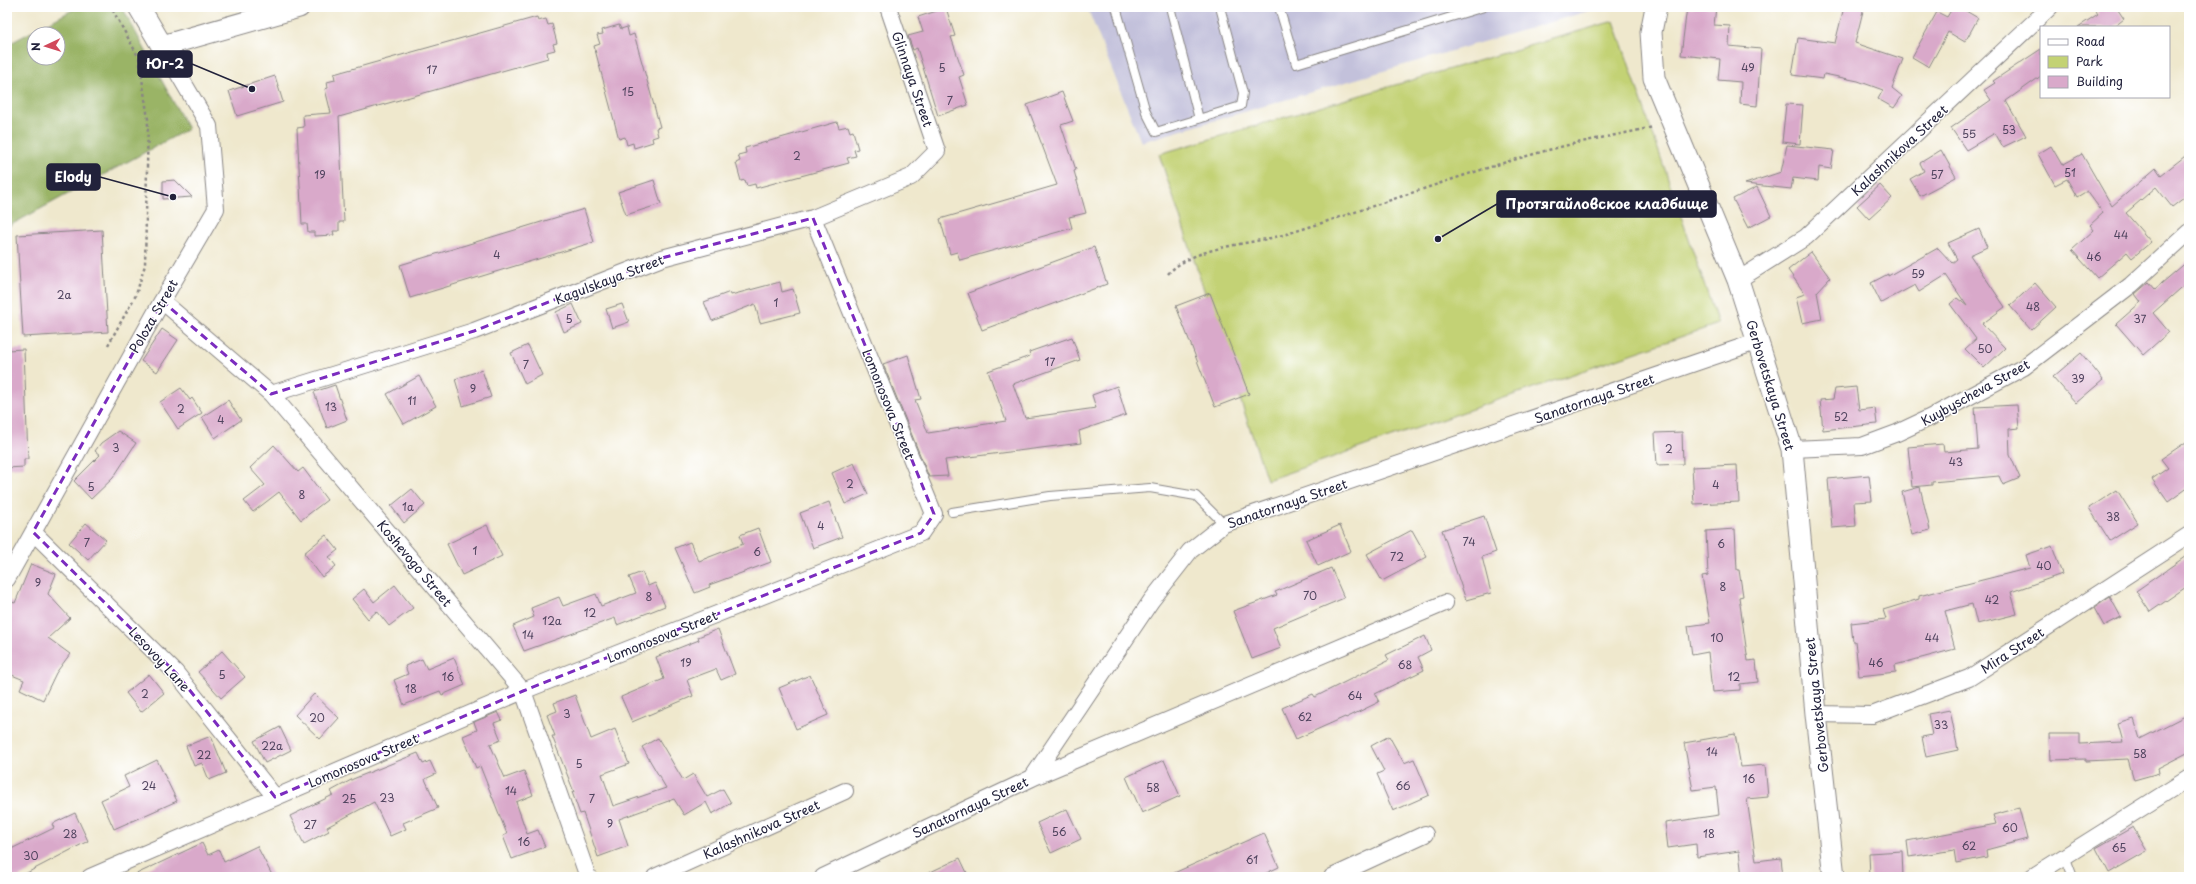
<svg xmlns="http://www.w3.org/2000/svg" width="2196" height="884" font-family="'Playpen Sans',sans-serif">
  <rect width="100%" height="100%" fill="#fff"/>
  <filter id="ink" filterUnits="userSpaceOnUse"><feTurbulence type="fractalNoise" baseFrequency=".025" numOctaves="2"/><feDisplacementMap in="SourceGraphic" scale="8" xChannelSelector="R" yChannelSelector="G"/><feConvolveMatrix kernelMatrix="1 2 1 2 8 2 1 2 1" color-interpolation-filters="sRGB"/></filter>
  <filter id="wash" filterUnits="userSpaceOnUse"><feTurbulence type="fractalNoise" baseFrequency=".012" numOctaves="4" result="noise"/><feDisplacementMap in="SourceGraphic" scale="16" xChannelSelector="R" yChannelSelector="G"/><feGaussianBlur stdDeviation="0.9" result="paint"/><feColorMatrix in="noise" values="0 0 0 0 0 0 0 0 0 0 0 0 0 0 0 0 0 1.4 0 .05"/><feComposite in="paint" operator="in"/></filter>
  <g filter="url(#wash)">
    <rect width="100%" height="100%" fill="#efe8cd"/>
    <path fill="#c3c1db" d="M1087 7H1602L1141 142Z"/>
    <path fill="#c3d274" stroke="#727a58" d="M1614 21 1718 324 1267 480 1159 154Z"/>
    <path fill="#9ab466" stroke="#5e6b50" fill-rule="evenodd" d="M78 7H122L188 129 7 227V45ZM34 34H58V58H34Z"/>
    <g id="blocks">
      <path fill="#d9a9ca" d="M1687 7H1716L1714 25 1730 26 1729 46 1761 49 1757 106 1740 104 1741 82 1718 80 1720 59 1681 55Z
        M1844 7H1864L1855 43 1903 59 1892 88 1902 96 1894 108 1878 99 1883 90 1858 81 1824 74 1823 79 1792 75 1798 38 1835 43Z
        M1953 7H1959L1978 18 1965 42 1948 32 1929 67 1912 57 1937 12 1947 17Z
        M2093 7H2116L2124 19 2114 27H2078L2098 14Z
        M946 8 955 36 951 37 964 75 959 77 968 105 938 116 917 48 913 50 908 36 923 32 918 17Z
        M537 17 538 21 546 19 548 25 552 24 557 43 553 44 555 50 547 52 548 58 339 117 344 222H339V231H333L334 235 314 236V232H308L307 224H302L297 128 304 127 303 115 331 113 325 89 328 88 327 82 335 80 334 74Z
        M619 25 621 29 627 27 629 36 634 34 660 127 656 128 658 136 652 138 653 142 634 148 633 143 627 145 625 137 619 139 594 46 600 44 597 35 603 34 602 30Z
        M2041 49V76L2006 101 2026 136 2003 147 1995 133 1966 150 1951 128 1991 100 1984 90 1995 83 1993 81Z
        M275 76 283 102 237 116 229 91Z
        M1062 92 1073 121 1061 125 1076 170 1074 171 1086 213 1069 217 1072 228 960 260 957 252 950 254 940 219 1057 185 1027 105Z
        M1786 104 1803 105 1800 144 1782 142Z
        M837 122 839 128 848 126 850 132 853 131 858 149 854 150 856 156 847 158 849 163 756 188 755 184 747 186 745 180 741 181 736 163 740 161 738 155 746 153 745 148Z
        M1787 145 1834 150 1831 169 1819 167 1818 181 1793 178 1791 189 1745 184 1781 172Z
        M2051 146 2062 165 2082 154 2112 206 2156 168 2161 175 2189 153V194L2172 207 2156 187 2126 213 2151 242 2132 258 2127 252 2097 278 2072 250 2094 230 2090 225 2103 213 2087 191 2077 197 2067 179 2055 185 2038 154Z
        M1941 150 1956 177 1920 196 1910 179 1924 171 1920 163Z
        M175 180 192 197 163 199V181Z
        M654 180 661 204 626 215 618 192Z
        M1880 185 1892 198 1869 219 1857 206Z
        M1757 187 1771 216 1748 228 1733 199Z
        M584 209 594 242 410 298 400 265Z
        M1979 229 1987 247 1970 255 2005 307 1982 324 2005 348 1984 368 1965 349 1976 339 1950 304 1957 298 1967 306 1946 275 1919 292 1915 285 1881 303 1871 283 1888 274V276L1938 248 1952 263 1957 259 1948 243Z
        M102 230 108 332 23 337 17 235Z
        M1094 247 1107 284 982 330 968 293Z
        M1811 252 1830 278 1817 292 1822 319 1802 323 1796 297 1805 294 1788 270Z
        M2189 260V281L2153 313 2169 332 2143 355 2116 324 2141 302 2135 294 2149 282 2155 289Z
        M780 282 782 292 793 289 800 313 760 323 755 304 712 321 704 302 730 292 731 295Z
        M2035 283 2056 307 2031 330 2010 306Z
        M1210 293 1249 394 1215 407 1176 306Z
        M573 304 582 324 564 332 556 312Z
        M622 304 629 322 612 328 606 309Z
        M162 329 178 340 157 372 141 361Z
        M1072 337 1080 360 1013 384 1025 418 1096 408 1092 395 1117 386 1126 415 1079 431 1081 443 945 460 948 476 929 477 883 364 908 355 921 399 915 400 928 433 1006 421 988 371 1030 356 1029 352Z
        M528 345 542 375 525 384 511 353Z
        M24 349 28 459H24V467L7 468V350Z
        M2081 353 2103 380 2076 403 2053 377Z
        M482 370 491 397 463 406 455 379Z
        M419 376 436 406 404 424 387 394Z
        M335 385 347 420 327 428 314 392Z
        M1856 387 1859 410 1875 408 1877 424 1823 430 1820 400 1833 399 1835 389Z
        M181 388 190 400 192 398 202 413 178 429 160 402Z
        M228 400 241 420 215 438 202 417Z
        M2017 405 2019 428 2009 429 2010 455 2020 478 2003 485 1999 476 1932 482V485L1912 487 1908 447 1943 444 1944 452 1978 449 1975 407Z
        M118 431 136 443 113 478 91 499 74 481 100 455 95 451 101 443Z
        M1682 432 1683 464 1657 465 1655 433Z
        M2189 440V487L2168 502 2152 479 2168 468 2161 459Z
        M274 445 298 472 303 468 327 500 301 520 279 492 253 512 244 501 265 485 250 468Z
        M854 463 868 494 845 504 832 473Z
        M1737 465 1739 502 1694 504 1692 467Z
        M1869 475 1872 501 1854 502 1856 526 1832 528 1828 479Z
        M1920 487 1930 530 1912 535 1902 492Z
        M412 489 425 505 404 523 391 506Z
        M2117 490 2138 523 2110 541 2089 508Z
        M829 502 842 537 813 548 800 513Z
        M1484 516 1496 552 1482 557 1491 593 1466 600 1442 530Z
        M86 523 106 540 88 560 69 543Z
        M487 525 502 556 462 575 447 544Z
        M1340 525 1351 551 1318 566 1306 540Z
        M758 528 771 562 709 585 710 587 695 593 675 548 690 542 699 561 743 544 740 535Z
        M1735 529 1737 570H1739L1743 596 1739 597 1748 661 1756 660 1758 682 1740 684V690L1712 692 1708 652 1692 655 1688 626 1710 623 1702 576 1708 575 1706 531Z
        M1412 530 1427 557 1382 581 1367 554Z
        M326 535 338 550 329 557 336 566 322 577 304 553Z
        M2052 546 2062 574 2011 592 2017 614 1977 624 1972 604 1945 611 1955 649 1895 665 1896 672 1859 676 1855 641H1853L1851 623 1886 619 1883 610 1919 599V596L2030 568 2026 555Z
        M2189 554V585L2150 612 2136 591Z
        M31 564 56 574 48 594 70 618 48 638 70 654 56 673 43 700 20 689 24 680 7 673V600L15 603Z
        M1331 568 1344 598 1273 628 1281 648 1252 659 1233 611 1277 595 1275 592Z
        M642 572 648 586 655 583 665 606 617 625 615 618 524 651 513 626 534 617 531 608 559 597 563 606 596 594 601 606 636 593 629 577Z
        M395 585 413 608 389 626 377 611 368 619 352 599 364 589 374 602Z
        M2110 597 2121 617 2104 626 2094 608Z
        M718 629 735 674 721 680 716 669 687 680 693 696 632 722 621 697 664 679 656 657 699 640 698 637Z
        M1425 636 1431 650 1418 657 1424 670 1375 694 1379 702 1346 718 1345 717 1296 739 1282 708 1313 694 1315 697 1389 660 1386 655Z
        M222 651 245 677 221 698 198 672Z
        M454 658 465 685 442 695 440 691 404 705 394 680 408 674 405 666 422 659 427 669Z
        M149 674 164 693 141 712 126 693Z
        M810 675 828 715 796 729 779 688Z
        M314 694 339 718 320 739 295 715Z
        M575 695 591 739 615 729 629 764 602 774 613 806 666 788 642 747 658 738 683 780 693 774 707 797 723 789 731 803 712 814 706 802 684 815 674 799 619 819 628 846 598 857 583 813 580 814 572 792H574L552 736H555L547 715 557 711 554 703Z
        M1950 710 1958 750 1926 757 1922 737 1932 735 1928 714Z
        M498 712 502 720 494 723 501 740 490 744 505 778 524 771 533 795 516 802 527 834 538 830 545 847 512 859 503 836 507 834 480 766 476 768 463 736 477 730 474 722Z
        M2189 714V752L2158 768 2159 773 2134 780 2128 759 2086 761V759L2050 760 2049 734H2080V744L2123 742 2118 724 2134 719 2140 739Z
        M280 727 291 750 265 763 254 741Z
        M1735 734 1741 767 1765 765 1768 797 1747 799 1756 861 1781 858 1783 877H1742L1739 851 1697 857 1696 844 1668 848 1665 823 1719 815 1716 787 1693 790 1684 743Z
        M211 736 226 773 209 780 202 763 194 766 186 746Z
        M1389 736 1404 763 1414 759 1429 795 1393 811 1377 774 1384 771 1371 746Z
        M418 753 423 764 430 761 436 774 425 779 438 808 403 823 406 829 390 836 374 802 327 827 329 831 304 844 290 816 333 795 331 791 353 779Z
        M157 760 177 801 114 829 101 800 129 787 124 776Z
        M1164 760 1180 796 1142 813 1126 777Z
        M2019 808 2027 839 1986 850 1987 857 1956 863 1954 850 1909 857 1907 841 1996 824 1993 815Z
        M1067 809 1081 839 1051 853 1037 823Z
        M75 813 88 841 19 877H7V851L54 828 52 824Z
        M2133 827 2147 851 2109 873 2096 848Z
        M1264 833 1279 867 1258 877H1165Z
        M202 843 208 855 219 850 224 862 257 846 273 877H130Z
        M1902 851 1903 877H1870L1869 853Z
        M960 858 969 877H920Z"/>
    </g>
  </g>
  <g filter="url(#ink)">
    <use href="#blocks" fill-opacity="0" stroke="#888584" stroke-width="1"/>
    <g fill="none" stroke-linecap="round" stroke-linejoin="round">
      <defs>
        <path id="service" d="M1116 7 1146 112 1156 132 1241 106 1243 93 1220 7
          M1170 7 1199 119
          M1279 7 1296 64 1484 7
          M952 512 1050 496 1150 488 1196 496 1224 524
          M2065 856 2073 877"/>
        <path id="minor" d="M1738 280 1806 237 2050 7
          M162 301 271 394 523 691 588 877
          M271 394 474 331 662 258 813 218 911 177 937 151 888 7
          M1792 449 1862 446 1897 433 1931 417 2024 367 2131 285 2189 232
          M33 532 176 673 275 797
          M7 579 162 301 216 209 209 126 162 46
          M1816 714 1872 715 1969 678 2189 535
          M1032 778 1151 601 1190 551 1224 524 1759 341
          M90 877 523 691 921 533 934 514 813 218
          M655 877 845 791
          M823 877 1032 778 1445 603
          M1332 877 1425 834
          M2032 877 2189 778"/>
        <path id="tertiary" d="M139 7 162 46 299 7
          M1656 7 1651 32 1654 78 1738 280 1792 449 1816 714 1834 877"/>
      </defs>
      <use href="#service" stroke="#888584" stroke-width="10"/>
      <use href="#minor" stroke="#888584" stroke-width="18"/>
      <use href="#tertiary" stroke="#888584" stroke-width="23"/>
      <path stroke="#888584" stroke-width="2.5" stroke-dasharray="3 3" stroke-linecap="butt" d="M1168 274C1193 246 1248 245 1283 235 1377 207 1469 170 1564 146 1593 139 1623 134 1653 127
        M108 345 136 295 145 265 148 119 139 58 111 7"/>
      <use href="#service" stroke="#fff" stroke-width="8"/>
      <use href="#minor" stroke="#fff" stroke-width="16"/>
      <use href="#tertiary" stroke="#fff" stroke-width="21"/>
    </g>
  </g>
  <path fill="none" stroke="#7b2cbf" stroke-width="3" stroke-dasharray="8 5" stroke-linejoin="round" d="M813 218 934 514 921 533 523 691 275 797 176 673 33 532 162 301 271 394 474 331 662 258Z"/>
  <g text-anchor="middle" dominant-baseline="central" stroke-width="3" stroke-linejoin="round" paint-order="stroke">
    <g font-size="11" fill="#50445f">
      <text x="942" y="67">5</text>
      <text x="1748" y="67">49</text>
      <text x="432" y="69">17</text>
      <text x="628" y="91">15</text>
      <text x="950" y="100">7</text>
      <text x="2009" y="129">53</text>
      <text x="1969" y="133">55</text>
      <text x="797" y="155">2</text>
      <text x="2070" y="172">51</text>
      <text x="320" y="174">19</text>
      <text x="1937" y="174">57</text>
      <text x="2121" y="234">44</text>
      <text x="497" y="254">4</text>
      <text x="2094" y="256">46</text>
      <text x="1918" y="273">59</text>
      <text x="64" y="294">2а</text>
      <text x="776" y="302">1</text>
      <text x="2033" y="306">48</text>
      <text x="569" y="318">5</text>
      <text x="2140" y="318">37</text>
      <text x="1985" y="348">50</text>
      <text x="1050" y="361">17</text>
      <text x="526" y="364">7</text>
      <text x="2078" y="378">39</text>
      <text x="473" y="388">9</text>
      <text x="412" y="400">11</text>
      <text x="331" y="406">13</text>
      <text x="181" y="408">2</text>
      <text x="1841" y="416">52</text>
      <text x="221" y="419">4</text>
      <text x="116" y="447">3</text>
      <text x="1669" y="448">2</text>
      <text x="1956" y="461">43</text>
      <text x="850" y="483">2</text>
      <text x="1716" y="484">4</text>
      <text x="91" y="486">5</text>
      <text x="302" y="494">8</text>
      <text x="408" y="506">1а</text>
      <text x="2113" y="516">38</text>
      <text x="821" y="525">4</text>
      <text x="1469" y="541">74</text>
      <text x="87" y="542">7</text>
      <text x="1721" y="543">6</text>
      <text x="475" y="550">1</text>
      <text x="757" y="551">6</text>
      <text x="1397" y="556">72</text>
      <text x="2044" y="565">40</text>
      <text x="38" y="582">9</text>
      <text x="1723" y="586">8</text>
      <text x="1310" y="595">70</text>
      <text x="649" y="596">8</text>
      <text x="1992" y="599">42</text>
      <text x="590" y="612">12</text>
      <text x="552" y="620">12a</text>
      <text x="528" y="634">14</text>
      <text x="1717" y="637">10</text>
      <text x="1932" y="637">44</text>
      <text x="686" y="662">19</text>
      <text x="1876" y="662">46</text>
      <text x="1405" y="664">68</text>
      <text x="222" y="674">5</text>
      <text x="448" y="676">16</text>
      <text x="1734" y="676">12</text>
      <text x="411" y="688">18</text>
      <text x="145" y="693">2</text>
      <text x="1355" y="695">64</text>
      <text x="567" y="713">3</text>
      <text x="1305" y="716">62</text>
      <text x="317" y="717">20</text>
      <text x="1941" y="724">33</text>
      <text x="272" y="745">22а</text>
      <text x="1712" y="751">14</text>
      <text x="2140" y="753">58</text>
      <text x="204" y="754">22</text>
      <text x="579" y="763">5</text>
      <text x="1749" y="778">16</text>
      <text x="149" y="785">24</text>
      <text x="1403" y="785">66</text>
      <text x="1153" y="787">58</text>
      <text x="511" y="790">14</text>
      <text x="387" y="797">23</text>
      <text x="349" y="798">25</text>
      <text x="592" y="798">7</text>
      <text x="610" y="823">9</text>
      <text x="310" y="824">27</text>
      <text x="2010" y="827">60</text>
      <text x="1059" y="831">56</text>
      <text x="70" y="833">28</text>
      <text x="1709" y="833">18</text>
      <text x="524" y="841">16</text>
      <text x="1969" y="845">62</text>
      <text x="2119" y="847">65</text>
      <text x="31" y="855">30</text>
      <text x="1252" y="859">61</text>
    </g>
    <g font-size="13" fill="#22223b" stroke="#fff">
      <text transform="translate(913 79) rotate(71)">Glinnaya Street</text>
      <text transform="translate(1899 150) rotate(-43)">Kalashnikova Street</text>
      <text transform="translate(609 279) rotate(-21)">Kagulskaya Street</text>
      <text transform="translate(153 316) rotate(-60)">Poloza Street</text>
      <text transform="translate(1771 385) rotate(73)">Gerbovetskaya Street</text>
      <text transform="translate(1975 392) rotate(-29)">Kuybyscheva Street</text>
      <text transform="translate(1594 398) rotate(-19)">Sanatornaya Street</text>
      <text transform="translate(889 404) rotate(68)">Lomonosova Street</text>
      <text transform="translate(1287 503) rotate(-19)">Sanatornaya Street</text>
      <text transform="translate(415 563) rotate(50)">Koshevogo Street</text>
      <text transform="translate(662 636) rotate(-22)">Lomonosova Street</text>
      <text transform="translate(2012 650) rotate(-33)">Mira Street</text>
      <text transform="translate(160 659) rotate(47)">Lesovoy Lane</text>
      <text transform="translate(1816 705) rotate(-96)">Gerbovetskaya Street</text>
      <text transform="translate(363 760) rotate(-23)">Lomonosova Street</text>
      <text transform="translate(970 807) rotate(-25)">Sanatornaya Street</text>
      <text transform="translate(761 829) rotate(-24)">Kalashnikova Street</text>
    </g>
  </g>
  <path fill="none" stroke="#22223b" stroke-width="1.5" d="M252 89L192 64M173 197L100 177M1438 239L1497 204"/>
  <g fill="#22223b" stroke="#fff" stroke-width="1.5">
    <circle cx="252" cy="89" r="4"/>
    <circle cx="173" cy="197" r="4"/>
    <circle cx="1438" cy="239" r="4"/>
  </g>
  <g fill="#22223b" stroke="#22223b" stroke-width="1.5">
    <rect x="138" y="51" width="54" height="26" rx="4"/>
    <rect x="47" y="164" width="53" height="26" rx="4"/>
    <rect x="1497" y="191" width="219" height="26" rx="4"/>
  </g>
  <g font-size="14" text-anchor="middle" font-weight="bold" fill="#fff">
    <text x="165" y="69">Юг-2</text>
    <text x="73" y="182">Elody</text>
    <text x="1607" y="209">Протягайловское кладбище</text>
  </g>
  <rect width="2196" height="884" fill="none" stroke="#fff" stroke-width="24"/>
  <rect x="2040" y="26" width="130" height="72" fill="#ffffff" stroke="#a7a7b1"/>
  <rect x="2048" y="39" width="20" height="6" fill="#ffffff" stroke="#a7a7b1"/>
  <text x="2076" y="46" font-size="12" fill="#22223b">Road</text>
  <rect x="2048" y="56" width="20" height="12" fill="#c3d274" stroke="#a7a7b1"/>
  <text x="2076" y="66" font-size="12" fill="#22223b">Park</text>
  <rect x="2048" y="76" width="20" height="12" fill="#d9a9ca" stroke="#a7a7b1"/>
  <text x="2076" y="86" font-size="12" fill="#22223b">Building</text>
  <g transform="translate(46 46) rotate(266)"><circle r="19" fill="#ffffff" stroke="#a7a7b1"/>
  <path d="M0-3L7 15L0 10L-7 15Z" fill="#d1495b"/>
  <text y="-6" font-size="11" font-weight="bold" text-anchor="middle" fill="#22223b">N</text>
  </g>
</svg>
